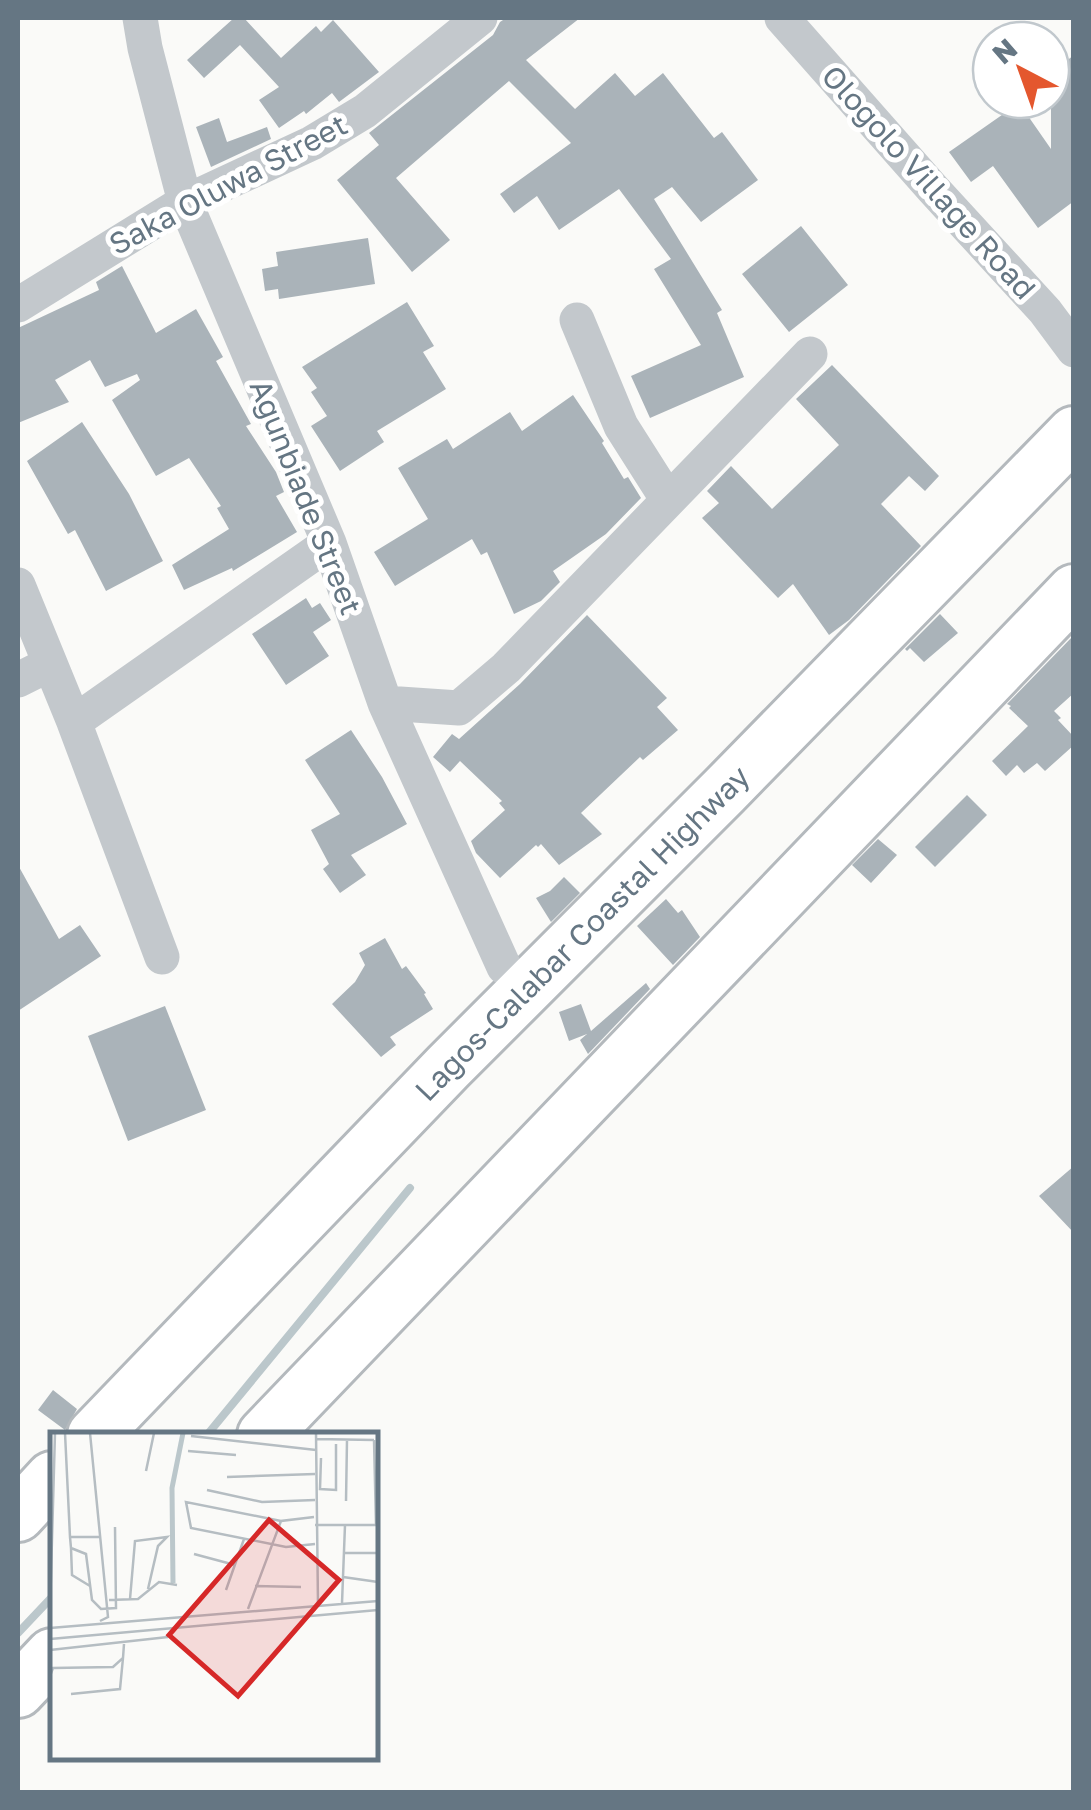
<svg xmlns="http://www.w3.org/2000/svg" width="1091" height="1810" font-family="'Golos Text',sans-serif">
  <rect width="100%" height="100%" fill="#fafaf8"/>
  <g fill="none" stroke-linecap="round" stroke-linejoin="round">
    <path stroke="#bbc7cb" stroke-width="8" d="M207 1435 410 1188
      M18 1633 52 1597"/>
  </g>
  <path fill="#aab3b9" d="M234 18H244L281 58 316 26 321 32 333 20 379 72 339 102 332 93 306 114 304 111 279 128 259 100 279 87 240 45 204 78 187 60Z
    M506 18H580L526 60 575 109 615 73 635 96 663 73 714 138 722 132 758 180 701 222 672 187 654 199 722 310 717 313 744 377 650 418 631 376 701 345 654 269 671 259 619 189 559 230 537 196 514 213 500 194 571 143 509 81 396 178 450 240 412 272 337 180 379 145 369 133 493 35 500 22Z
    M1074 55V201L1038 228 993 166 971 182 949 152 1019 103 1051 149V73Z
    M219 118 227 142 267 127 271 139 211 167 196 127Z
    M801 226 848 285 789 332 742 274Z
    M368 238 375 284 279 299 278 289 265 291 262 269 278 266 276 252Z
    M122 266 156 333 196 309 223 357 216 361 251 424 246 426 276 472 284 492 276 496 297 532 233 571 232 568 184 590 172 565 229 529 217 508 221 506 189 458 156 476 112 400 140 380 137 374 105 387 90 360 55 380 69 402 18 423V328L99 290 96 282Z
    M407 302 434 346 423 352 446 389 377 431 384 442 340 471 311 426 327 416 311 392 317 388 302 367Z
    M832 365 939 476 925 491 909 476 881 504 921 546 849 620 829 635 793 584 778 598 702 518 719 503 707 491 731 466 772 509 839 445 796 399Z
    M573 395 604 441 602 443 624 479 628 477 641 498 606 534 553 571 560 582 541 601 514 614 487 552 481 555 472 539 395 586 374 552 428 519 398 468 447 439 453 449 510 412 522 431Z
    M82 422 129 494 163 561 106 591 75 530 68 534 27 461Z
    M306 598 312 608 320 603 331 620 313 632 329 656 286 685 252 634Z
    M940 614 958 633 924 662 910 648 907 651 905 649Z
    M587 615 667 698 657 707 678 730 643 760 640 757 581 813 602 834 559 865 541 844 538 847 536 845 500 878 476 853 471 841 505 810 499 803 502 801 460 761 450 772 433 757 452 734 459 739 520 684Z
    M1074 635V693L1054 711 1061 718 1058 720 1074 737V745L1045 771 1037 763 1024 773 1017 765 1006 776 992 761 1028 726 1009 708 1011 706 1007 704Z
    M351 730 382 777 407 824 351 855 366 875 340 893 323 869 329 864 311 830 340 814 305 760Z
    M967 795 987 815 935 867 915 847Z
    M878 839 897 855 871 883 852 865Z
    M18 865 59 939 80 925 101 956 18 1011Z
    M564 877 580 893 551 922 536 898 550 891Z
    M666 899 678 913 682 910 700 937 673 965 637 926Z
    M385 938 402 969 406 966 426 993 424 994 433 1009 390 1037 396 1045 381 1057 332 1004 355 982 365 965 359 953Z
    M646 983 650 989 588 1054 580 1040 587 1034 569 1041 559 1012 581 1004 591 1031Z
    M165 1006 206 1110 128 1141 88 1036Z
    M1074 1166V1233L1039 1196Z
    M53 1390 77 1409 65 1430 38 1410Z"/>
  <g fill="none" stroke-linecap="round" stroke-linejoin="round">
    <defs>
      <g id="highway">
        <path id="s1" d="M94 1435 448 1067 724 791 1074 433"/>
        <path d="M264 1435 1074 591"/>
        <path d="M18 1515 52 1478"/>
        <path d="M18 1691 52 1655"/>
      </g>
    </defs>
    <use href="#highway" stroke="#b4b9bd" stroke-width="58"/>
    <path stroke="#c3c8cc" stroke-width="35" d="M140 18 145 48 185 202 329 543 385 703 504 967
      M782 18 933 189 1045 311 1074 350
      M18 305 185 202 312 143 365 111 480 18
      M577 320 621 426 668 500
      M18 585 74 722 162 957
      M18 680 50 664
      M385 703 459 708 506 668 810 354
      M74 722 329 543"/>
    <use href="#highway" stroke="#fff" stroke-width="52"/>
  </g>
  <g text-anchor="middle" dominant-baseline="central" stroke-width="10" stroke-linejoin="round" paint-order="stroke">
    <g font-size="30" fill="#657683" stroke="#fff">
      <text transform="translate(929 182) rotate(48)">Ologolo Village Road</text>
      <text transform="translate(228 184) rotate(-28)">Saka Oluwa Street</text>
      <text transform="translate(306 497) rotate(68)">Agunbiade Street</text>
      <text stroke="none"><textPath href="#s1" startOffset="700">Lagos-Calabar Coastal Highway</textPath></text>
    </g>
  </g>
  <g transform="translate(50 1432)">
    <rect width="328" height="328" fill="#fafaf8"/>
    <path fill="none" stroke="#bbc7cb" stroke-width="5" d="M123 151 122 56 133 1"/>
    <path fill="none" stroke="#b5bdc2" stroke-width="2.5" d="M15 1 20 105H49M40 1 58 185 50 189M266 1 268 173M141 4 266 18M266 7 324 8M324 8 326 93M138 19 186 23M271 26 270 57 286 58V12M96 39 104 1M177 45 265 42M157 58 212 70 265 68M296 69 297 8M231 89 136 70 141 96 236 115 265 112M265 93H326M20 105 21 116 36 122 42 168 51 177 66 176 65 95M21 116 22 143 40 154M295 121H328M144 122 185 133M293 145 328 150M205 154 251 155M176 158 194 107M80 167 85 109 117 105 108 114 98 157M59 168 88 167 109 150 127 153M292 171 295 93M198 177 231 89 264 85M0 179 5 1M0 196 328 169M0 207 328 178M0 218 118 205M0 244 3 236 63 235 73 226 74 212M21 262 70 257 73 226"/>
    <path fill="#d62828" fill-opacity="0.15" stroke="#d62828" stroke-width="5" d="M219 88 289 148 188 264 119 203Z"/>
    <rect width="328" height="328" fill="none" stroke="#657683" stroke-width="5"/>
  </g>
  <rect width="1091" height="1810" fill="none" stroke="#657683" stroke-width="40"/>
  <g transform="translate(1021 70) rotate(319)"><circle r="48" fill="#ffffff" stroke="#c1c8cd" stroke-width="2.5"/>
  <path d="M0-8L18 38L0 25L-18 38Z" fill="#e4572e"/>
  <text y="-15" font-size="28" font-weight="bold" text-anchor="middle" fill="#657683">N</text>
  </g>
</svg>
